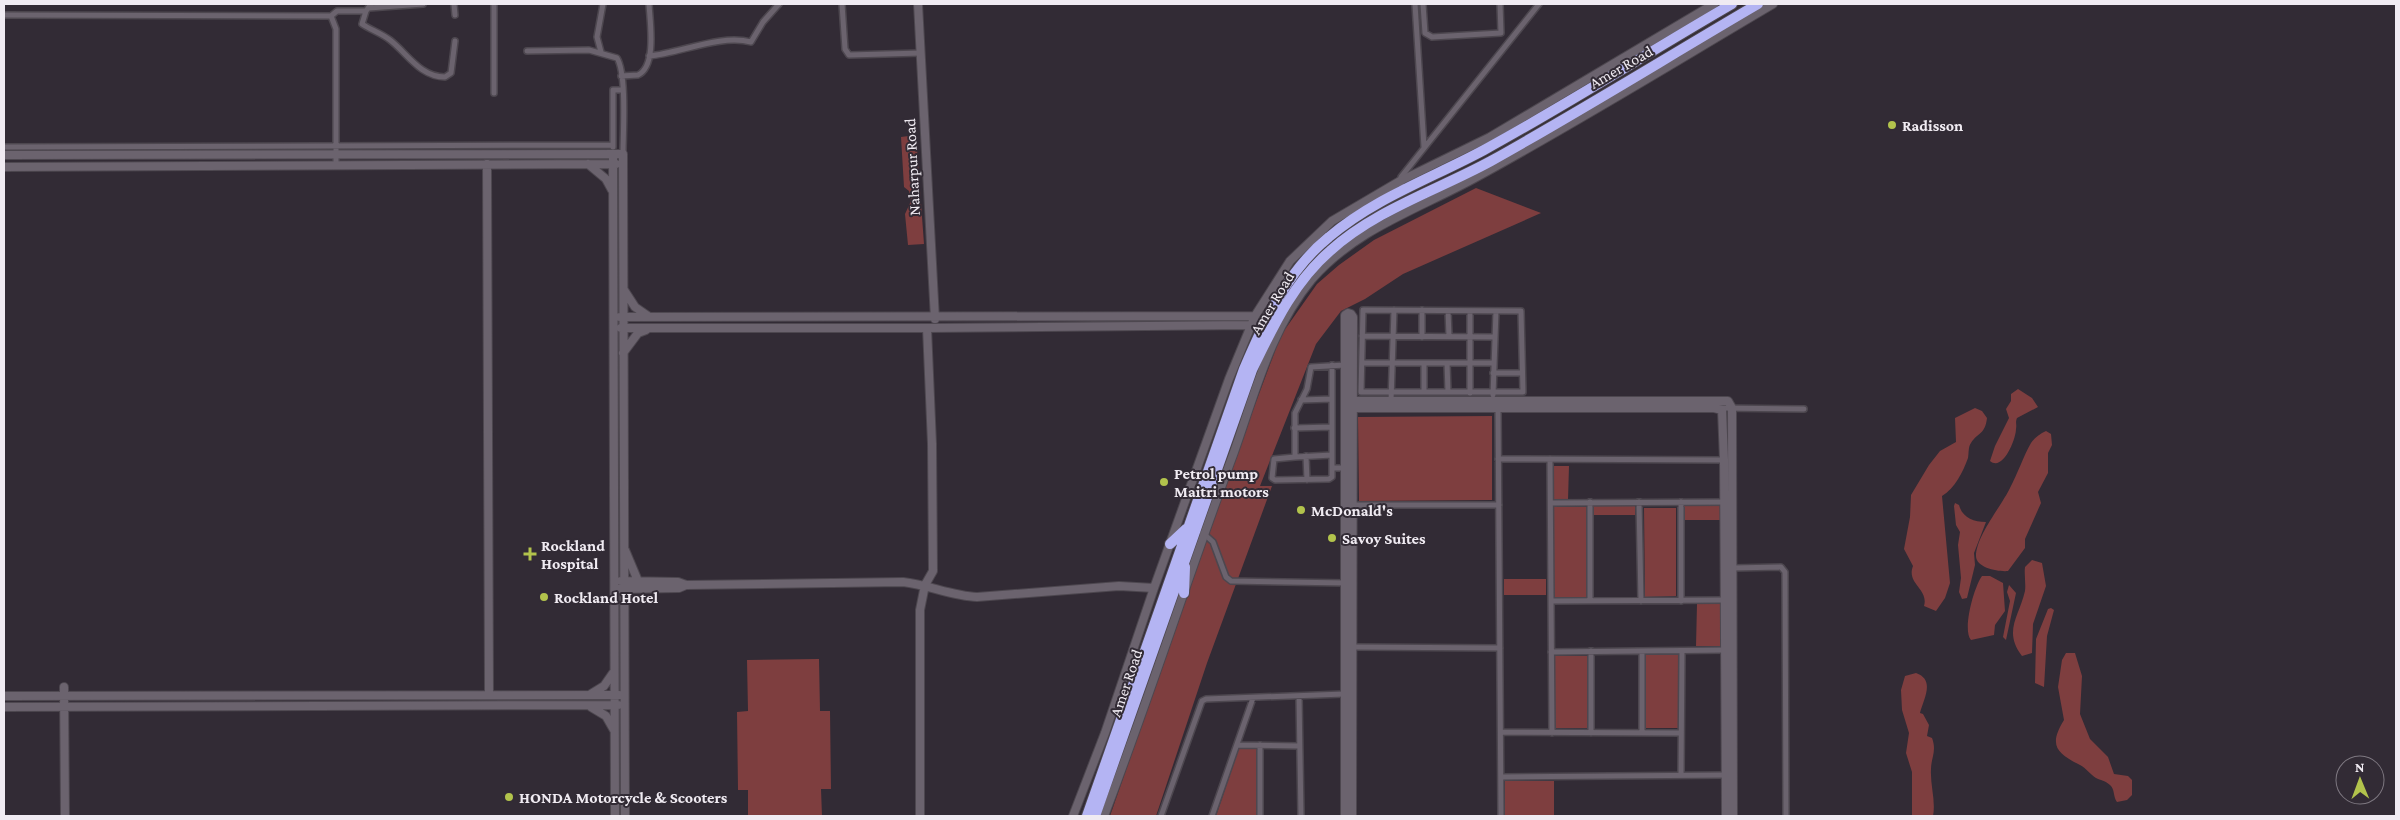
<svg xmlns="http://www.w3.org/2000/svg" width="2400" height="820" font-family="'Crimson Pro',serif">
  <rect width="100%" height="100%" fill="#322b35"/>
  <path fill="#7e3e3f" d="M916 135 924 244 908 245 905 214 911 201 909 191 904 187 901 137Z
    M1476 188 1541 213 1403 274 1365 299 1341 311 1316 344 1260 486H1272L1207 663 1156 816H1110L1225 485 1281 335 1317 284 1339 265 1374 240Z
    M2018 389 2032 398 2038 407 2017 418C2015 423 2017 424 2016 429 2016 439 2003 472 1990 461L1995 446 2009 418 2006 409 2011 401V394Z
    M1975 408 1982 411 1987 418C1985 435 1978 432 1971 443 1968 447 1969 453 1968 458 1963 472 1955 488 1942 496L1950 583 1945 598 1936 611 1924 606C1929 589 1906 584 1913 566L1904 549 1910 517 1911 495 1929 465 1940 451 1956 442 1955 418Z
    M1492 416V500L1359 501 1358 417Z
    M2046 431 2051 434 2052 445 2048 453V473L2038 492 2041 503 2025 539V548L2008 571C1999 572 1976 568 1976 556 1976 536 2002 505 2010 488 2018 473 2023 457 2031 443 2035 437 2040 434 2046 431Z
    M1551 466H1569L1568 500H1551Z
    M1955 503 1959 505C1962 517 1973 522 1986 522L1974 553 1975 565 1967 598 1962 599 1959 592 1961 578 1958 545 1960 532 1956 525 1954 506Z
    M1593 504H1635V515H1593Z
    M1684 505H1721V520H1684Z
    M1553 507H1586L1587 597H1554Z
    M1644 508H1676V596L1645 597Z
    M2032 560 2042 563 2046 586 2033 624 2032 653 2022 656C2003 631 2019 617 2025 591 2026 583 2024 575 2025 567Z
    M1982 576H1990L2003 583 2005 611 1995 625 1994 635 1971 640C1962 630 1974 587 1982 576Z
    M1504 579H1546V595H1504Z
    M2009 585 2016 593 2006 640 2003 637 2010 601 2007 592Z
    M1697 604H1722V646H1696Z
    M2051 608 2054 610 2047 636 2044 687 2035 683 2036 639 2048 609Z
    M2066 653H2075L2082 676 2080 714 2090 739 2108 757 2114 774 2128 776 2132 780V795L2127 800 2117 802C2113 797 2115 789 2110 785 2106 781 2100 780 2096 778 2090 774 2086 768 2080 765 2057 753 2048 746 2064 720L2058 687 2062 660Z
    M1645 654H1678V728H1645Z
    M1555 656H1587V728H1555Z
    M819 659 820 711H830L831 789H821L822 816H748V790H738L737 712 748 711 747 660Z
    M1916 673C1936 680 1923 700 1920 713L1923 714 1929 725 1927 736 1932 738C1937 751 1931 758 1931 769 1930 785 1936 801 1933 816H1912V772L1906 753 1909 733 1902 710 1901 690 1905 676Z
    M1239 748 1257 749 1256 816H1216Z
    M1554 781V816H1505V781Z"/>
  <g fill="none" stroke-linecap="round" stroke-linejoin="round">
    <defs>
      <path id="street" d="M454 4 455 15
        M494 4V93
        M842 4 845 49 849 55 921 53
        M1415 4 1424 147
        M1423 4 1425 33 1432 37 1501 33 1500 4
        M369 8 423 4
        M366 11 362 24C371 30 381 33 390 40 407 53 420 77 445 77L451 73 455 41
        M4 15 331 16 336 29V166
        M331 16 337 11H366L371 4
        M527 51 589 50 617 58C627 74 623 133 623 154
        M601 52 597 37 603 4
        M649 56C681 53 720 34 751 42L763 22 779 4
        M621 76 638 75C657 66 650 22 649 4
        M4 147 613 145
        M613 147V90H622
        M1403 189 1400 181 1401 177 1539 4
        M1363 310 1521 311 1523 392H1361Z
        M1448 311 1449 336
        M1470 311V393
        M1362 336 1495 337
        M1422 337V310
        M1362 363H1494
        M1424 363V392
        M1447 363 1448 392
        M1332 365V468
        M1493 373H1522
        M1493 395 1496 311
        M1301 400 1332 399
        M1391 401 1394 310
        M1498 407 1501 816
        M1720 408 1804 409
        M1294 428 1332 427
        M1306 456 1307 480
        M1295 457 1332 455
        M1498 459 1724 460
        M1550 459 1552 733
        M1345 468H1332V477L1329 479 1275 480 1272 478 1274 459 1295 457V413L1307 389 1311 367 1345 365
        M1639 502 1641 601
        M1681 502V601
        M1551 503 1733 502
        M1352 505H1499
        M1203 533 1213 542 1226 577 1231 581 1347 583
        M1733 568 1781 567 1785 572 1786 816
        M1551 601 1725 600
        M1590 601V502
        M1353 647 1500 648
        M1642 651V733
        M1551 652 1726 650
        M1299 696 1301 816
        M1501 732 1681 733
        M1591 733V651
        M1237 745 1299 746
        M1681 775 1682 651
        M1501 777 1726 775
        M1161 816 1202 701 1206 699 1344 694
        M1212 816 1253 698
        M1260 816V745"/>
      <path id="secondary" d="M918 4 935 319
        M613 154 615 816
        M4 155 623 154 625 816
        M487 164 489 695
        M588 164 606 179 612 190
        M4 167 616 164
        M624 290 635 307 648 316
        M620 317 1255 316
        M621 328H927L1251 325
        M623 353 638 333 646 330
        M1349 401H1728L1732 408 1733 816
        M1349 408H1714L1722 410 1724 460 1726 816
        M625 550 638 581
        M621 581 678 582 686 585 903 582C929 585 952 596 977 597L1119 586 1154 588
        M619 589 679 588 686 585
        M64 687 65 816
        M591 694 604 686 613 673
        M4 696 619 695
        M4 707 618 705
        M591 707 606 716 614 730
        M920 816V610L925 585 933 571 932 444 927 328
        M1073 816 1105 733 1154 588 1229 379 1255 316 1290 261 1332 221 1400 181 1490 137 1714 4
        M1104 816C1150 696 1189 573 1234 452 1255 393 1271 328 1312 279 1356 229 1416 210 1473 179 1574 124 1673 63 1773 4
        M1345 816V315L1348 313 1351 314 1353 317 1352 816"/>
      <path id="highway" d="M1170 544 1186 529
        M1184 593 1185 567
        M1087 816 1244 369C1265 320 1287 271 1329 237 1375 198 1432 178 1484 150 1568 104 1649 52 1732 4
        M1095 816 1252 370C1273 327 1293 283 1330 251 1375 210 1438 190 1491 161 1581 111 1669 56 1758 4"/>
    </defs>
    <use href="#street" stroke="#4d474f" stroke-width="8"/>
    <use href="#secondary" stroke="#4d474f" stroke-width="10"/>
    <use href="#highway" stroke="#4d474f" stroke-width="12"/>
    <use href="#street" stroke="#6b636e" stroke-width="5"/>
    <use href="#secondary" stroke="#6b636e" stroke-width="8"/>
    <use href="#highway" stroke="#b4b4f3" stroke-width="10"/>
  </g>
  <g fill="#b2c34c" stroke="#322b35" stroke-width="2">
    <circle cx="1892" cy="125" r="5"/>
    <circle cx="1164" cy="482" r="5"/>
    <circle cx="1301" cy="510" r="5"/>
    <circle cx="1332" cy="538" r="5"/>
    <path d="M527.5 546.5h5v5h5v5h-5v5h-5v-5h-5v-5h5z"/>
    <circle cx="544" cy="597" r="5"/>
    <circle cx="509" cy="797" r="5"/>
  </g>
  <g text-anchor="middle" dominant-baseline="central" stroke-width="4" stroke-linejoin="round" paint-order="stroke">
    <g font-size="16" fill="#f0ebf2" stroke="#322b35">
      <text transform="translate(1621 67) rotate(-30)">Amer Road</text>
      <text transform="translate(912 167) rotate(-93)">Naharpur Road</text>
      <text transform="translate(1272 303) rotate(-59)">Amer Road</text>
      <text transform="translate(1126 683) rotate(-71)">Amer Road</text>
    </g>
    <g font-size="16" font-weight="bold" fill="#f0ebf2" stroke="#322b35" text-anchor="start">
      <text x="1902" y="125">Radisson</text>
      <text x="1174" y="473">Petrol pump<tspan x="1174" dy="18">Maitri motors</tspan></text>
      <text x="1311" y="510">McDonald's</text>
      <text x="1342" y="538">Savoy Suites</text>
      <text x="541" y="545">Rockland<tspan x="541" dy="18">Hospital</tspan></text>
      <text x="554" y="597">Rockland Hotel</text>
      <text x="519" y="797">HONDA Motorcycle &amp; Scooters</text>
    </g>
  </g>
  <rect width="2400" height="820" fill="none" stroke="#f0ebf2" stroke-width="10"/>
  <g transform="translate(2360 780) rotate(359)"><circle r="24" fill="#322b35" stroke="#7e7881"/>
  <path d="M0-4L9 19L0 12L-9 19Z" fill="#b2c34c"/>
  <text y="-8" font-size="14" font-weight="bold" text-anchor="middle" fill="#f0ebf2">N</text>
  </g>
</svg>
